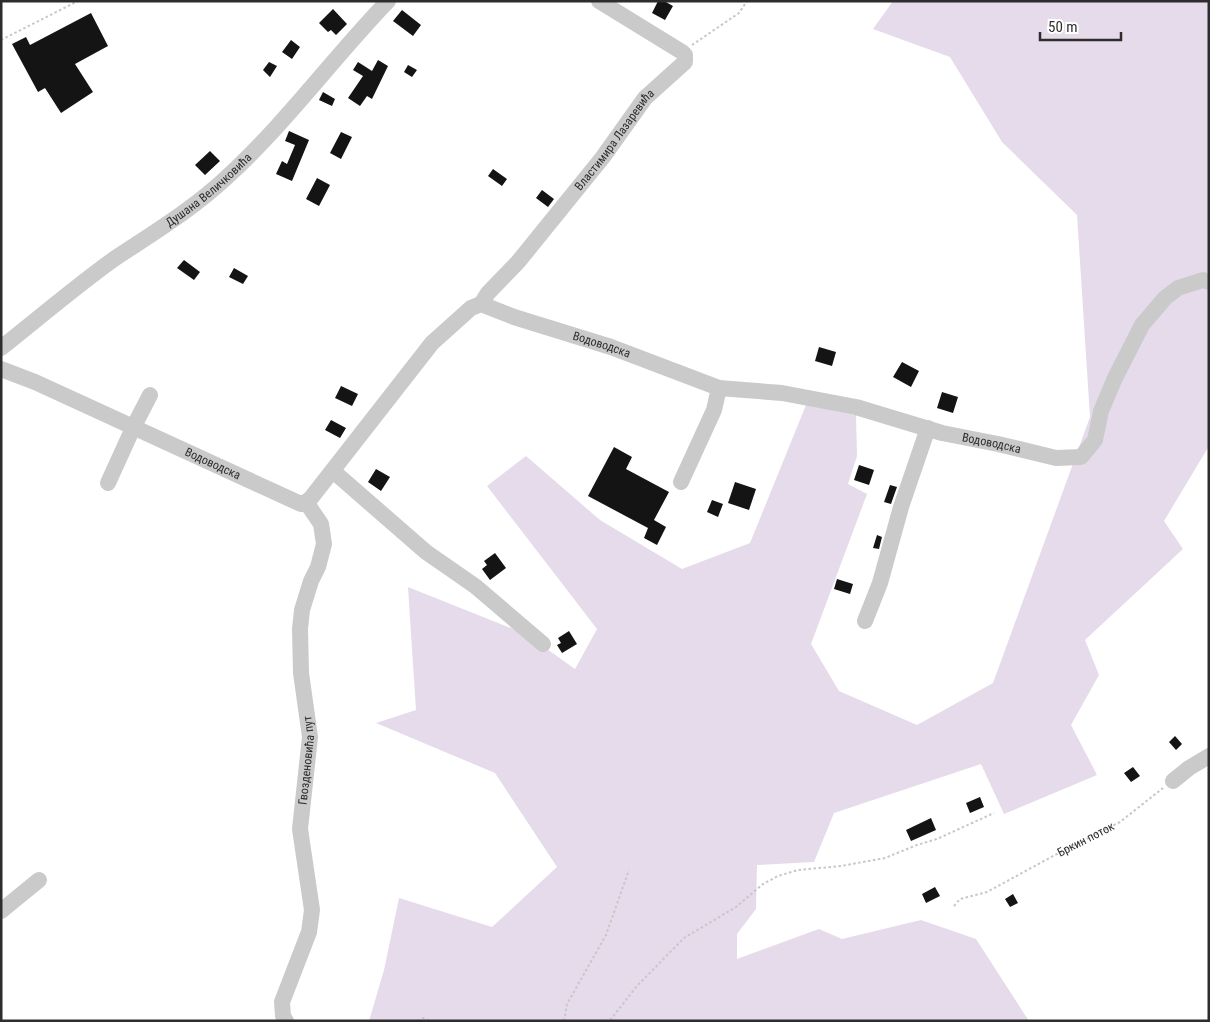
<svg xmlns="http://www.w3.org/2000/svg" width="1210" height="1022" font-family="'Roboto Condensed',sans-serif">
  <rect width="100%" height="100%" fill="#fff"/>
  <path fill="#e6dbea" d="M893 1H1209V446L1164 521 1183 549 1085 640 1099 675 1071 725 1097 775 1004 814 981 764 834 813 814 862 757 865 756 909 737 934V959L819 929 842 939 921 920 976 939 1029 1021H369L384 970 399 898 492 927 557 867 495 773 376 723 416 710 408 587 526 634 575 669 597 629 487 486 526 456 600 520 682 569 750 543 806 405 856 415 857 456 848 484 867 494 811 644 839 691 917 725 993 683 1090 417 1077 215 1002 142 950 57 873 29Z"/>
  <path fill="#141414" d="M658 1H664L673 6 665 20 652 13Z
    M333 9 347 24 336 35 331 30 328 32 319 23Z
    M402 10 421 25 413 36 393 21Z
    M91 13 108 46 75 64 93 92 61 113 45 88 38 92 12 44 26 37 30 45Z
    M291 40 300 47 292 59 282 52Z
    M378 60 388 66 372 99 367 96 360 106 348 98 363 76 353 70 358 62 372 71Z
    M269 62 277 66 270 77 263 70Z
    M408 65 417 70 412 77 404 72Z
    M323 92 335 99 332 106 319 100Z
    M289 131 309 140 292 181 276 174 282 161 287 164 295 145 285 141Z
    M341 132 352 137 341 159 330 153Z
    M210 151 220 161 205 175 195 165Z
    M493 169 507 179 502 186 488 176Z
    M317 178 330 185 319 206 306 199Z
    M542 190 554 199 548 207 536 198Z
    M184 260 200 272 194 280 177 268Z
    M234 268 248 276 243 284 229 277Z
    M819 347 836 352 832 366 815 361Z
    M902 362 919 371 911 387 893 377Z
    M341 386 358 394 352 406 335 398Z
    M942 392 958 397 953 413 937 408Z
    M331 420 346 428 340 438 325 430Z
    M614 447 632 457 626 469 669 492 654 520 666 527 657 545 644 538 648 528 588 496Z
    M859 465 874 470 869 485 854 480Z
    M376 469 390 477 381 491 368 482Z
    M735 482 756 489 749 510 728 503Z
    M890 485 897 487 891 504 884 502Z
    M712 500 723 504 718 517 707 512Z
    M877 535 882 537 879 549 873 548Z
    M495 553 506 568 490 580 482 569 487 565 484 561Z
    M837 579 853 584 850 594 834 589Z
    M569 631 577 644 562 653 557 645 561 643 558 638Z
    M1175 736 1182 744 1176 750 1169 742Z
    M1133 767 1140 776 1131 782 1124 773Z
    M980 797 984 807 970 813 966 803Z
    M931 818 936 830 911 841 906 830Z
    M935 887 940 896 926 903 922 894Z
    M1013 894 1018 903 1010 907 1005 899Z"/>
  <g fill="none" stroke-linecap="round" stroke-linejoin="round">
    <g stroke="#c7c7c7" stroke-width="2" stroke-dasharray="2.5 2.5" stroke-linecap="butt">
      <path d="M1 40 78 1"/>
      <path d="M692 45 739 13 747 1"/>
      <path id="s1" d="M954 906 960 899 987 892 1055 855 1120 822 1163 788"/>
      <path d="M418 1021 423 1018 430 1021"/>
      <path d="M564 1021 567 1004 606 935 629 870"/>
      <path d="M605 1021 611 1019 637 986 684 938 736 907 763 884 778 876 798 870 841 866 885 858 917 845 937 839 994 813"/>
    </g>
    <g stroke="#cacaca" stroke-width="16">
      <path id="s2" d="M481 304 488 293 518 262 603 157 645 98 685 62V55L682 52 599 1"/>
      <path id="s3" d="M1 348C39 318 75 287 114 259 153 233 193 209 227 177 286 123 333 58 388 1"/>
      <path id="s4" d="M1 369 35 382 301 504 306 502 311 498 432 343 471 308 481 304 514 317 611 347 719 388 782 393 856 407 942 433 998 444 1056 458 1081 457 1095 440 1101 411 1115 378 1142 325 1165 298 1178 288 1203 280 1209 282"/>
      <path d="M333 471 426 552 475 586 543 644"/>
      <path d="M681 482 714 410 719 388"/>
      <path d="M108 483 133 428 150 395"/>
      <path d="M865 621 880 583 901 507 928 428"/>
      <path d="M1173 781 1189 768 1209 756"/>
      <path d="M1 911 39 880"/>
      <path id="s5" d="M286 1021 283 1016 282 1002 309 932 312 910 300 829 310 737 301 673 300 629 302 610 311 581 318 567 324 544 321 524 306 502"/>
    </g>
  </g>
  <g text-anchor="middle" dominant-baseline="central" stroke-width="5" stroke-linejoin="round" paint-order="stroke">
    <g font-size="12" fill="#2d2d2d" stroke="#fff">
      <text stroke="none"><textPath href="#s2" startOffset="212">Властимира Лазаревића</textPath></text>
      <text stroke="none"><textPath href="#s3" startOffset="261">Душана Величковића</textPath></text>
      <text stroke="none"><textPath href="#s4" startOffset="728">Водоводска</textPath></text>
      <text stroke="none"><textPath href="#s4" startOffset="1132">Водоводска</textPath></text>
      <text stroke="none"><textPath href="#s4" startOffset="232">Водоводска</textPath></text>
      <text stroke="none"><textPath href="#s5" startOffset="268">Гвозденовића пут</textPath></text>
      <text stroke="none"><textPath href="#s1" startOffset="149">Бркин поток</textPath></text>
    </g>
  </g>
  <rect width="1210" height="1022" fill="none" stroke="#2d2d2d" stroke-width="5"/>
  <path d="M1040 32v8h81v-8" fill="none" stroke="#2d2d2d" stroke-width="2.5"/>
  <text x="1048" y="32" font-size="15" fill="#2d2d2d" stroke="#ffffff" stroke-width="4" paint-order="stroke">50 m</text>
</svg>
